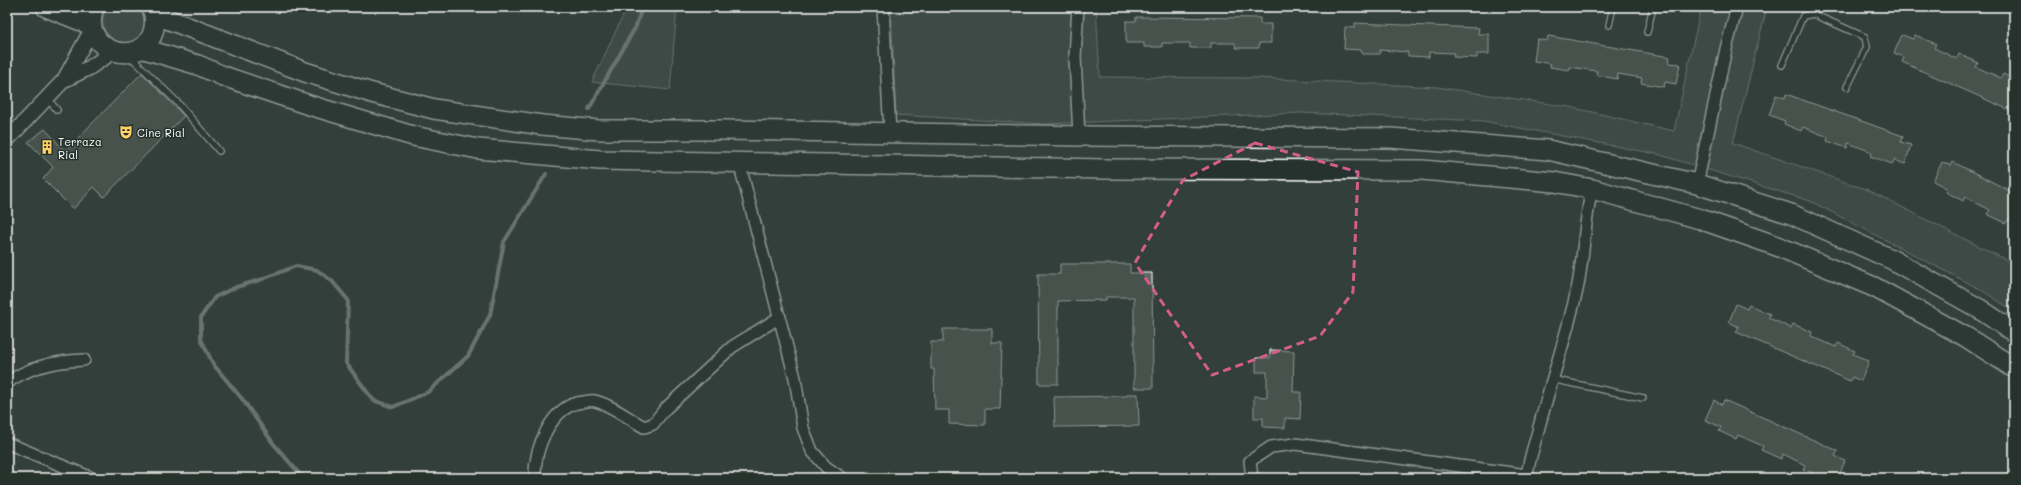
<svg xmlns="http://www.w3.org/2000/svg" width="2021" height="485" font-family="Mali,sans-serif">
  <rect width="100%" height="100%" fill="#333f3a"/>
  <filter id="ink" filterUnits="userSpaceOnUse"><feTurbulence type="fractalNoise" baseFrequency=".025" numOctaves="2"/><feDisplacementMap in="SourceGraphic" scale="8" xChannelSelector="R" yChannelSelector="G"/><feConvolveMatrix kernelMatrix="1 2 1 2 8 2 1 2 1" color-interpolation-filters="sRGB"/></filter>
  <g filter="url(#ink)">
    <path fill="#4d5853" stroke="#a6aca9" d="M107 7H149L151 31 127 46C108 39 96 28 107 7Z
      M627 7H677L670 90 592 82Z
      M891 7H1096L1100 77 1258 78 1437 87 1570 107 1674 131 1701 7H1767L1733 143 1868 190 2014 264V311L1978 288 1810 201 1657 154 1483 121 1300 113 1044 124 896 115Z"/>
    <g fill="none" stroke-linecap="round" stroke-linejoin="round">
      <path stroke="#abb0ae" stroke-width="4" d="M589 109 636 26 642 7
        M303 478 273 443 243 400 213 364 201 339V317L215 297 236 287 260 280 296 266 317 270 332 281 348 300 346 363 373 400 393 407 428 392 468 356 490 315 504 242 546 174"/>
    </g>
    <path fill="#5f6964" stroke="#fff" d="M1136 17 1260 18V24H1271V43H1259V48H1236L1235 43H1211V48H1190V43H1162V47H1144V43H1126V21H1136Z
      M1355 23 1479 28 1478 34H1489V54H1477V58L1453 57 1454 53 1429 52V57L1408 56V52L1380 50V54H1362V50L1344 49 1345 27 1355 28Z
      M1902 35 1913 39 1915 35 1936 44 1934 48 1957 59 1959 54 1978 63 1976 67 2001 78 2003 74 2014 79V112L1902 62 1904 57 1894 53Z
      M1548 36 1670 57 1669 63 1680 64 1676 84 1665 82 1664 87 1641 83 1642 78 1618 74 1617 79 1596 75 1597 71 1570 67 1569 70 1550 67 1551 64 1534 61 1537 39 1547 41Z
      M142 73 184 116 104 197 94 187 73 209 43 179 53 167 28 142 45 129 65 151Z
      M1786 94 1903 136 1901 142 1911 145 1905 164 1894 160 1892 164 1870 156 1872 152 1848 143 1847 148 1827 141 1828 137 1803 127 1801 131 1784 124 1785 121 1769 115 1776 95 1785 98Z
      M1942 162 1951 166 1953 162 2014 193V221L2009 219 2006 223 1987 214 1990 210 1965 197 1963 201 1946 192 1948 189 1933 181Z
      M1060 264H1130V273H1152L1153 388H1134V297H1106V300L1058 301V384H1039L1038 274H1060Z
      M1736 304 1747 309 1749 305 1770 314 1769 318 1791 328 1793 324 1812 332 1811 336 1836 347 1838 343 1855 351 1853 354 1869 361 1861 381 1852 377 1850 381 1736 332 1739 327 1729 322Z
      M943 329H992V343H1002L1000 409H985V425L949 424V410H935L934 369H931V342H943Z
      M1270 350 1294 351 1293 392H1301L1300 419 1285 418V428L1263 427V418H1254V396L1267 397V372H1256V358H1270Z
      M1127 394H1138L1139 426 1055 427 1054 397 1127 396Z
      M1714 400 1722 405 1724 400 1838 451 1835 456 1845 461 1838 478 1826 474 1825 478 1803 469 1805 465 1783 454 1781 459 1761 450 1763 446 1738 435 1736 439 1719 431 1721 427 1705 420Z"/>
    <g fill="none" stroke-linecap="round" stroke-linejoin="round">
      <defs>
        <path id="service" d="M1609 25 1613 7
          M1647 32 1653 7
          M130 56 178 103 219 151
          M1782 65 1803 16 1813 14 1865 37 1867 47 1847 87
          M47 98 57 110
          M1551 379 1643 398"/>
        <path id="minor" d="M883 7 890 133
          M1078 7 1075 57 1079 136
          M739 162 795 378 803 428 812 451 826 467 842 478
          M1697 184 1726 49 1737 7
          M7 383C29 366 57 361 84 360
          M7 443 92 478
          M535 478C534 449 551 405 583 402 587 401 592 400 595 401 612 405 629 419 644 427L653 424 665 409 732 347 780 317
          M1252 478 1250 461 1271 447 1295 444 1527 475
          M1527 478C1528 462 1534 446 1538 431 1550 384 1566 338 1577 290 1584 257 1584 222 1592 189"/>
        <path id="tertiary" d="M64 80 89 68 113 52
          M7 140 64 80 92 29"/>
        <path id="trunk" d="M46 7 91 25
          M94 7C77 54 146 71 154 28 155 21 155 13 151 7
          M154 14 305 72 372 93 434 109 542 125 599 130H723L1079 136 1390 138 1548 150 1697 184 1791 214 1891 259 1978 308 2014 332
          M141 48 198 65 223 76 309 105 413 136 478 149 600 160 1105 169 1422 170 1554 182 1592 189 1700 219 1777 246 1874 287 1966 337 2014 368"/>
      </defs>
      <use href="#service" stroke="#fff" stroke-width="8"/>
      <use href="#minor" stroke="#fff" stroke-width="14"/>
      <use href="#tertiary" stroke="#fff" stroke-width="17"/>
      <use href="#trunk" stroke="#fff" stroke-width="22"/>
      <use href="#service" stroke="#26332d" stroke-width="5.5"/>
      <use href="#minor" stroke="#26332d" stroke-width="11"/>
      <use href="#tertiary" stroke="#26332d" stroke-width="14"/>
      <use href="#trunk" stroke="#26332d" stroke-width="19"/>
    </g>
  </g>
  <path d="M0 0H2021V485H0ZM1255 143 1358 172 1353 292 1320 336 1212 375 1135 263 1183 180Z" fill="#333f3a" fill-opacity=".55" fill-rule="evenodd"/>
  <path fill="none" stroke="#d45d8c" stroke-width="3" stroke-dasharray="8 5" stroke-linejoin="round" d="M1255 143 1358 172 1353 292 1320 336 1212 375 1135 263 1183 180Z"/>
  <defs>
    <symbol id="theatre-bare" viewBox="-9 -9 18 18"><path d="M-5-5.5Q0-4 5-5.5V0Q5 5 0 6Q-5 5-5 0ZM-3.3-2.5H-1v1.5H-3.3ZM1-2.5H3.3v1.5H1ZM-2.8 1Q0 5.5 2.8 1Z" fill="#ffd166" stroke="#26332d" stroke-width="2.5" paint-order="stroke"/></symbol>
    <symbol id="building-bare" viewBox="-9 -9 18 18"><path d="M-4-6H4V6H1V3H-1V6H-4ZM-2.5-4.3h1.7v1.8h-1.7ZM.8-4.3h1.7v1.8H.8ZM-2.5-1h1.7V.8h-1.7ZM.8-1h1.7V.8H.8Z" fill="#ffd166" stroke="#26332d" stroke-width="2.5" paint-order="stroke"/></symbol>
  </defs>
  <g fill-rule="evenodd">
    <use href="#theatre-bare" x="116" y="122" width="20" height="20"/>
    <use href="#building-bare" x="37" y="137" width="20" height="20"/>
  </g>
  <g text-anchor="middle" dominant-baseline="central" stroke-width="3" stroke-linejoin="round" paint-order="stroke">
    <g font-size="11" fill="#fff" stroke="#26332d" text-anchor="start">
      <text x="137" y="132">Cine Rial</text>
      <text x="58" y="141">Terraza<tspan x="58" dy="13">Rial</tspan></text>
    </g>
  </g>
  <rect width="2021" height="485" fill="none" stroke="#26332d" stroke-width="24"/>
  <rect x="12" y="12" width="1997" height="461" fill="none" stroke="#fff" stroke-width="1.5" filter="url(#ink)"/>
</svg>
